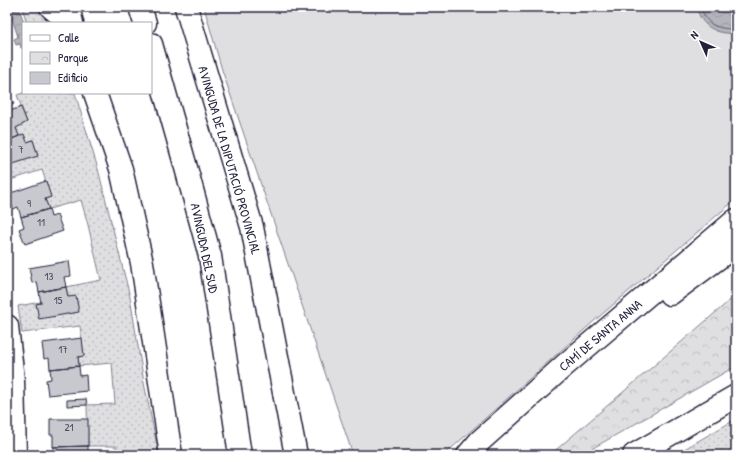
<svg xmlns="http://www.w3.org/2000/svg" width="743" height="462" font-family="'Patrick Hand',sans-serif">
  <defs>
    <pattern id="grass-dots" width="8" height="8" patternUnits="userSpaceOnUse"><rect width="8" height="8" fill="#dfdfe2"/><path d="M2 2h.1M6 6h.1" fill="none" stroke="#bfbfc3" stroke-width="1.8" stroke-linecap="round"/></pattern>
    <pattern id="park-crowns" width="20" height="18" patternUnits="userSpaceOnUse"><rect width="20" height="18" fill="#dfdfe2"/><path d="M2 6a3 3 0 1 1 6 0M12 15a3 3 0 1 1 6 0" fill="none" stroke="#bfbfc3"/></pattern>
    <pattern id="water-waves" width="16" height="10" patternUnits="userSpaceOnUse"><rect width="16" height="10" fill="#b4b4bc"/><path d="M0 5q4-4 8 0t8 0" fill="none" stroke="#9a9aa2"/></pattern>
  </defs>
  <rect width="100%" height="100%" fill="#fff"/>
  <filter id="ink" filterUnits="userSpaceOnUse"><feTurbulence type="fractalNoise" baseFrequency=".025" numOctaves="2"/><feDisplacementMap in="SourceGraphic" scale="8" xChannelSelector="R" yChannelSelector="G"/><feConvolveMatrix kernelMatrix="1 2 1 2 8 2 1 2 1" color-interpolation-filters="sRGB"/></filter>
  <g filter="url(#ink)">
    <path fill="url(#grass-dots)" stroke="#80808e" d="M22 7H41L53 23H27Z
      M23 93H75L98 169 130 297 144 383 159 455H116V446H88L87 405 115 404 112 363 79 366 78 357 84 356 80 326 22 333 18 306 68 297 66 287 101 280 88 225 81 200 49 209 45 199 51 197 42 170 7 181V166L38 155 33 140 27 142 19 136 16 128 27 122 17 95Z
      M736 419V455H674Z"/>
    <path fill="url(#park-crowns)" stroke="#80808e" d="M736 295V366L581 455H550Z"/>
    <path fill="#dfdfe2" stroke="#80808e" d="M204 7H736V199L593 322 444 455H353L222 70Z"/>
    <path fill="url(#water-waves)" stroke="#7a7a88" d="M697 7H736V33C718 35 700 27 697 7Z
      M19 8 24 23H23V48H21L20 44 16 45 14 39 18 37 10 12Z"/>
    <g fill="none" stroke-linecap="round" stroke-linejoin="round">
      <path stroke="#5c5c6f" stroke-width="1" d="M701 7C706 26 718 29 736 29"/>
    </g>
    <path fill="#c8c8cf" stroke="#22223b" d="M7 66 13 81 7 83Z
      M11 97 14 104 7 106V98Z
      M21 107 27 122 16 128 19 136 7 141V112Z
      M24 134 27 142 33 140 38 156 7 166V141Z
      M46 181 51 197 45 199 49 209 21 217 18 207 13 209 8 194Z
      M49 209 51 217 57 215 63 231 25 244 19 229 24 227 21 217Z
      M69 261 71 276 64 277 66 287 39 292 37 282 32 283 29 268Z
      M66 287 68 297 76 296 79 312 39 319 36 304 41 303 39 292Z
      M82 338 84 356 78 357 79 366 50 369 49 358 44 359 42 343Z
      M79 366 80 376 86 375 87 391 48 395 46 380 51 379 50 369Z
      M86 399 87 405 67 406V400Z
      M50 419H88V446L53 447V435H50Z
      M88 446V455H53V447Z"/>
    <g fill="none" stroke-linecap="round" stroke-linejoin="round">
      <defs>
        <path id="minor" d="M51 7 70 23
          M186 7 252 227 296 455
          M7 326 13 380 15 455
          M634 455 736 396"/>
        <path id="tertiary" d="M670 294 736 245
          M468 455 480 441 565 365 736 220"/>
        <path id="secondary" d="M68 7 72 23
          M140 7 145 23
          M151 44 185 164 210 256 240 455
          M95 93 121 169 142 263 171 455"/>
      </defs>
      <use href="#minor" stroke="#22223b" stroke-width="25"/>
      <use href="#tertiary" stroke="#22223b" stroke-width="25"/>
      <use href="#secondary" stroke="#22223b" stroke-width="25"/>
      <use href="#minor" stroke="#fff" stroke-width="22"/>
      <use href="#tertiary" stroke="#fff" stroke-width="22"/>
      <use href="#secondary" stroke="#fff" stroke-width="22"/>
    </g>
  </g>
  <g text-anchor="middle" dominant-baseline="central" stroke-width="3.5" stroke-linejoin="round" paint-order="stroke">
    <g font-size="11" fill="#4c4c60">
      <text x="21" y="149">7</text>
      <text x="29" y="203">9</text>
      <text x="41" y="222">11</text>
      <text x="49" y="276">13</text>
      <text x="58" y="300">15</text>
      <text x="63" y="349">17</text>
      <text x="69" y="427">21</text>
    </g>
    <g font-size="13" fill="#22223b" stroke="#fff">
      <text transform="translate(230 160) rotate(74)">AVINGUDA DE LA DIPUTACIÓ PROVINCIAL</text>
      <text transform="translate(205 248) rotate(78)">AVINGUDA DEL SUD</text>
      <text transform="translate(600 335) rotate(-40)">CAMÍ DE SANTA ANNA</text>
    </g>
  </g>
  <rect width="743" height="462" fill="none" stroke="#fff" stroke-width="24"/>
  <rect x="12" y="12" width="719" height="438" fill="none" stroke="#22223b" stroke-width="1.5" filter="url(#ink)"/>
  <rect x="22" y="22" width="130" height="72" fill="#ffffff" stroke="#a7a7b1"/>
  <rect x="30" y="35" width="20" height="6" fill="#ffffff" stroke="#a7a7b1"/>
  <text x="58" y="42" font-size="12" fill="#22223b">Calle</text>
  <rect x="30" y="52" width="20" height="12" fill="url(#park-crowns)" stroke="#a7a7b1"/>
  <text x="58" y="62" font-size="12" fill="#22223b">Parque</text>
  <rect x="30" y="72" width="20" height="12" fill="#c8c8cf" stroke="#a7a7b1"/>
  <text x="58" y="82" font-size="12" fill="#22223b">Edificio</text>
  <g transform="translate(701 42) rotate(315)" stroke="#ffffff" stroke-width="3" paint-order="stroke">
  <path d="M0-3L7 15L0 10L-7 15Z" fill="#22223b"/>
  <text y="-6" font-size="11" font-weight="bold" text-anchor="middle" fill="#22223b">N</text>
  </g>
</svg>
